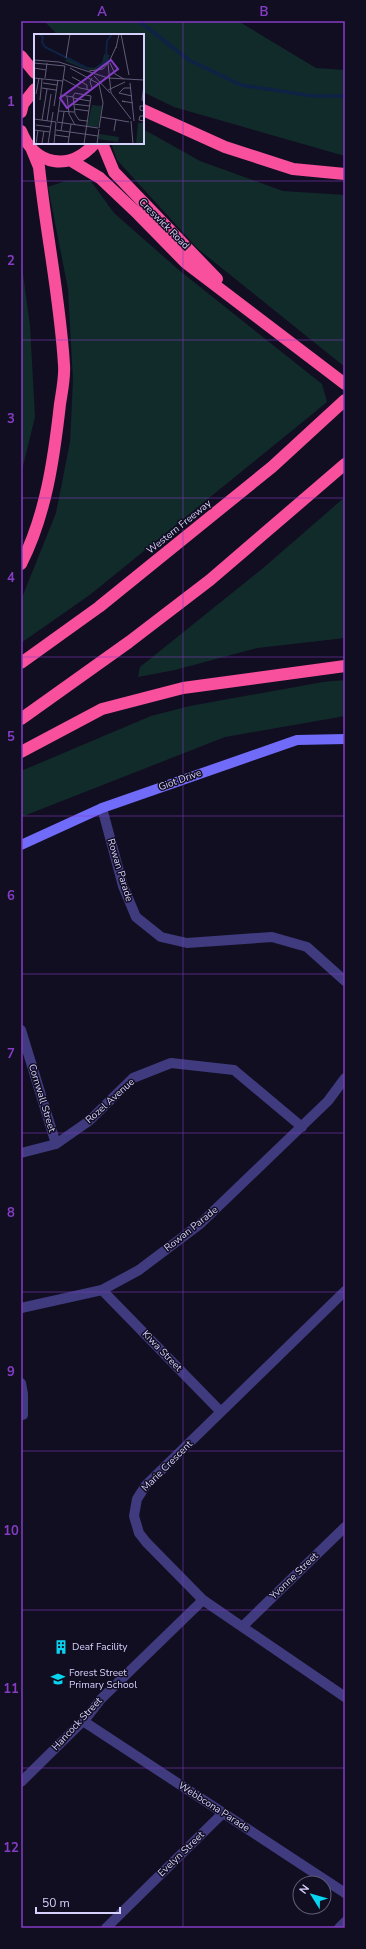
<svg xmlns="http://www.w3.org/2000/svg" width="366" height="1949" font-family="'Nunito Sans',sans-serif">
  <rect width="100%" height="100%" fill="#120e21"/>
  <path fill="#112b2a" d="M44 21H238L316 68 345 70V156L174 107 143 92V35H58Z
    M143 129 200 161 283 191 345 195V367L198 249 117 160 111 143H143Z
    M90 180 114 213 180 271 322 384 327 402 91 594 21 643V600L56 513 70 442 73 380 68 289 48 187 65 181Z
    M21 259 30 326 35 417 21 474Z
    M345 497V638L257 648 175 670 138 677 140 667 262 569Z
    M345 680V716L225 737 21 817V771L151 716 190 706 323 682Z"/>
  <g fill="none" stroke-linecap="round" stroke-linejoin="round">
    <path stroke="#0e2245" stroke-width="3.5" d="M139 21 189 60 241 85 313 96H345"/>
    <path stroke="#3f3b7e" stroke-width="10" d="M102 808 123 886 136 917 161 937 187 943 272 937 307 947 345 981
      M21 1030 56 1144
      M21 1153 56 1144 89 1121 133 1078 171 1063 234 1070 302 1127
      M102 1290 221 1412
      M345 1291 146 1485 137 1499 134 1516 139 1533 146 1542 203 1600 345 1697
      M21 1308 102 1290 139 1270 200 1224 328 1101 345 1078
      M21 1383 23 1394V1415
      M243 1626 345 1527
      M83 1721 345 1893
      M21 1782 87 1717 101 1699 203 1600
      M106 1928 223 1813
      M339 1928 345 1922"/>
    <path stroke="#716bf9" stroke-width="10" d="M21 845 102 808 297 740 345 739"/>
    <path stroke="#f8509d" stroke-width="12" d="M21 56 35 73
      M143 110 225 147 293 169 345 174
      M21 112 23 104 35 89
      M21 131C35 166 70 172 95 143
      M102 143 114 172 217 279
      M70 160 100 178 138 214 186 263 345 384
      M21 564C46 515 54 458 60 404 62 391 65 377 64 365 60 298 46 233 39 167L32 150
      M21 663 99 607 272 467 345 400
      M21 719 129 642 210 580 345 464
      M21 752 102 709 183 688 345 666"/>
  </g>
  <path fill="none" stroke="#843cc5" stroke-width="1" stroke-opacity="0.55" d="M183 21V1928M21 181H345M21 340H345M21 498H345M21 657H345M21 816H345M21 974H345M21 1133H345M21 1292H345M21 1451H345M21 1610H345M21 1768H345"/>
  <defs>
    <symbol id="building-bare" viewBox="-9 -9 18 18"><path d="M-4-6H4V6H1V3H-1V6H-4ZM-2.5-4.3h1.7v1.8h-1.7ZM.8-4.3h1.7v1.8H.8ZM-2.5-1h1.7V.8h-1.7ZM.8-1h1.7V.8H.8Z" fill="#09d4f0" stroke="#120e21" stroke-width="2.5" paint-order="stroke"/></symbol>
    <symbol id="school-bare" viewBox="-9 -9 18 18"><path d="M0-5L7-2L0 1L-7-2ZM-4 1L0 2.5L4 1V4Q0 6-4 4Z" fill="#09d4f0" stroke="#120e21" stroke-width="2.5" paint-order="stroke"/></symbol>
  </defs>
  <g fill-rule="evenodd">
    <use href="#building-bare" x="51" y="1637" width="20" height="20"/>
    <use href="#school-bare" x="48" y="1669" width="20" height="20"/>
  </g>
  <g text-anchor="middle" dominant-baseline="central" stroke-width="3" stroke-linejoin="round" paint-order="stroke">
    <g font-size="10" fill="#d6d0fd" stroke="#120e21">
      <text transform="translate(164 224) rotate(45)">Creswick Road</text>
      <text transform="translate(179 527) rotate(-39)">Western Freeway</text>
      <text transform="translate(180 780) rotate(-20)">Giot Drive</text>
      <text transform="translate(120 870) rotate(73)">Rowan Parade</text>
      <text transform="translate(42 1098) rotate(73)">Cornwall Street</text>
      <text transform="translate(110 1101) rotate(-42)">Rozel Avenue</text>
      <text transform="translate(191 1229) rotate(-39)">Rowan Parade</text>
      <text transform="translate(162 1351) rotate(46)">Kiwa Street</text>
      <text transform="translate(167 1466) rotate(-45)">Marie Crescent</text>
      <text transform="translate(294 1576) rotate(-44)">Yvonne Street</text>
      <text transform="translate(77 1724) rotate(-47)">Hancock Street</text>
      <text transform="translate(214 1807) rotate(33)">Webbcona Parade</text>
      <text transform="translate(181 1854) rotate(-44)">Evelyn Street</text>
    </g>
    <g font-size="10" fill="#d6d0fd" stroke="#120e21" text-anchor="start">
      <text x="72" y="1647">Deaf Facility</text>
      <text x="69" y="1673">Forest Street<tspan x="69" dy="12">Primary School</tspan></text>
    </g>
  </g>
  <g transform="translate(34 34)">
    <rect width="110" height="110" fill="#120e21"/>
    <path d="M70 20 76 21 67 35 53 36 31 27 34 23 52 33 60 34 68 30ZM104 89H110V110H102Z" fill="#112b2a"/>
    <path d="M58 71 68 72 64 93 53 92ZM65 100 85 103 84 108 64 105Z" fill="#112b2a"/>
    <path fill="none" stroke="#0e2245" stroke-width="2" d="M5 0 9 3 8 8 11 13 55 35M72 25 73 7 78 0M62 34 75 25"/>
    <path fill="none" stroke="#605c79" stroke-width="1" d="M87 0 95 41M82 14 85 0M32 24 36 0M0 26 25 28 74 44 110 46M0 29 31 32M74 29 77 59 97 85M76 29 81 40 90 45M0 34 12 36M36 34 65 50 69 69 65 94M55 37 69 35 75 28 82 13M60 42 76 59M38 43 53 51V56M0 44 29 47M11 44 13 29M29 45 46 54 56 56 58 54 56 48 58 44M9 49 23 51M96 49 100 87M110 51 108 66 110 67M8 54 22 56M97 54H90L85 59 98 62M74 56 91 48M2 60 5 44M27 61 39 63M33 62 35 80 41 91M39 64 56 67M6 66 8 45M91 68 88 67 99 69M39 70 56 72M20 72 24 46M110 72H106V76L110 77M40 75 55 77M25 77 40 78M110 82H106L105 86 110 87M67 83 95 88M0 85 22 88M8 86 13 55M13 87 17 60M23 87 31 32M53 87 45 86 41 80 39 62 41 59 57 62M97 87 99 110M23 88 64 94M2 91 17 93M0 96 16 98M22 96 64 102M27 97 30 78M80 97 82 85M21 101 35 103M8 109 10 97M2 110 4 96M14 110 19 78M20 110 22 88M34 110 37 90M50 110 57 62M63 110 65 95"/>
    <path fill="#843cc5" fill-opacity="0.15" stroke="#843cc5" stroke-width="2" d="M77 26 84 35 33 74 26 64Z"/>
    <rect width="110" height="110" fill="none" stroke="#d6d0fd" stroke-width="2"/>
  </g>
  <rect width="366" height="1949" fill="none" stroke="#120e21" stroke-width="44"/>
  <g transform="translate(312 1895) rotate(307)"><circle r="19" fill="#120e21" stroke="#605c79"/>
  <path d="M0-3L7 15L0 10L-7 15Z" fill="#09d4f0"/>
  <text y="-6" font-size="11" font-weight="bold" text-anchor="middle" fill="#d6d0fd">N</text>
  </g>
  <path d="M36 1907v6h84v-6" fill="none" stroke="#d6d0fd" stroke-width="2"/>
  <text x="42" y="1907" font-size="12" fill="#d6d0fd" stroke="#120e21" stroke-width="3" paint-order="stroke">50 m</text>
  <rect x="22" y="22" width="322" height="1905" fill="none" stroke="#843cc5" stroke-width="1.5"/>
  <g font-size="13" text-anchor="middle" font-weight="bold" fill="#843cc5">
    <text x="102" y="16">A</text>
    <text x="264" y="16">B</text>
    <text x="11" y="106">1</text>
    <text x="11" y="265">2</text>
    <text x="11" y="423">3</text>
    <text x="11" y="582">4</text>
    <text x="11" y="741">5</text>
    <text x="11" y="900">6</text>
    <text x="11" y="1058">7</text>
    <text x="11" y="1217">8</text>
    <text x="11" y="1376">9</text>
    <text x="11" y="1535">10</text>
    <text x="11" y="1693">11</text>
    <text x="11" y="1852">12</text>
  </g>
</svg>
